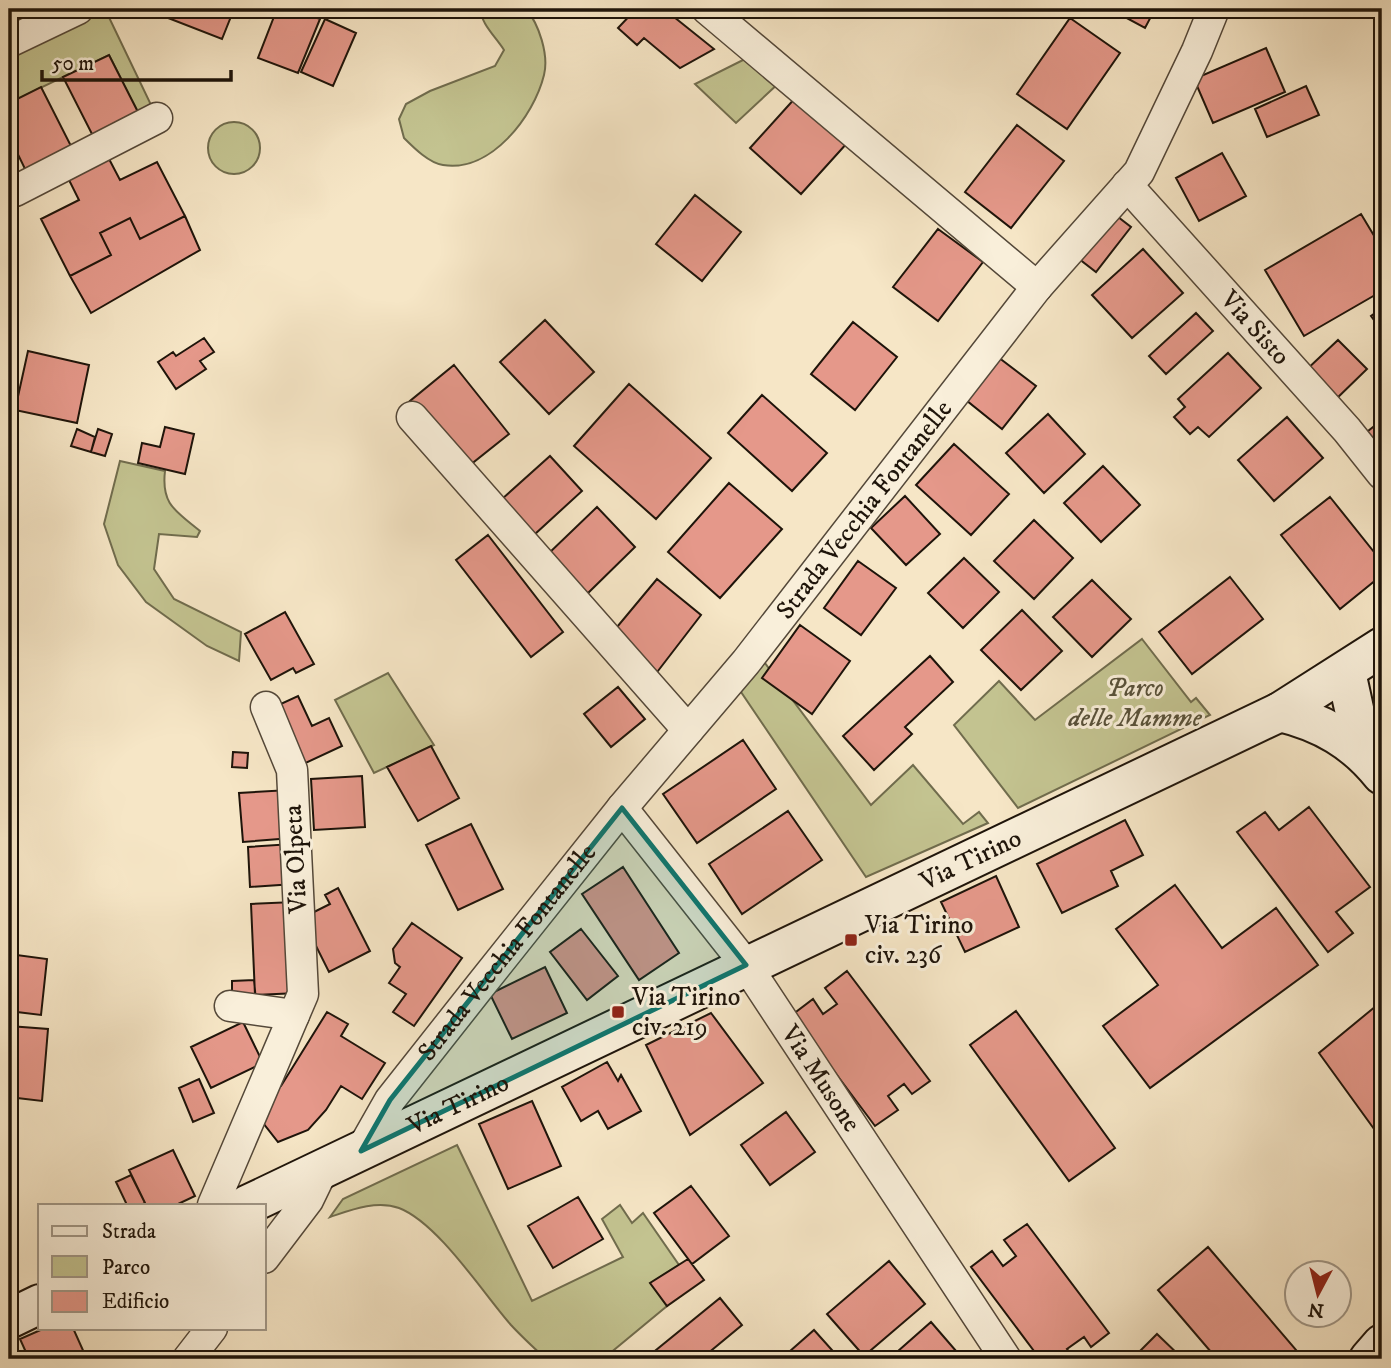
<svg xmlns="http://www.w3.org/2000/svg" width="1391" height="1368" font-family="'IM FELL DW Pica',serif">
  <rect width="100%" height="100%" fill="#f6e6c6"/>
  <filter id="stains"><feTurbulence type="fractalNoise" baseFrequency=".00286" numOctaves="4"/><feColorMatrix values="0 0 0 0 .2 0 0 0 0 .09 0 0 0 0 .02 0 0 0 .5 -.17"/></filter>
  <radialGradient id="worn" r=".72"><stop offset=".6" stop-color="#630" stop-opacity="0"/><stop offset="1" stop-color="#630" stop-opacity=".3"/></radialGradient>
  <path fill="#c3c390" stroke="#706c4d" stroke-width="2" d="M97 9H105L153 109 140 116 109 55 9 103V54Z
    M481 9H526C539 24 549 55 544 75 534 116 491 173 443 165 429 163 414 148 404 138L399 119 406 104 430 91 495 66 504 50C496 37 480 23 481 9Z
    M749 57 781 81 736 123 695 84Z
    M208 148a26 26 0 1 1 52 0a26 26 0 1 1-52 0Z
    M120 461 165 471C161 505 176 511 200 531L197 537 159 534 154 569 174 599 241 632 239 661 207 646 146 602 118 565 104 524Z
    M1142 639 1191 702 1196 698 1210 715 1018 808 954 725 999 681 1035 720Z
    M762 659 871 805 913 765 963 824 979 812 988 823 866 877 739 689Z
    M388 673 434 745 374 773 335 700Z
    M457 1145 532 1301 623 1257 602 1219 620 1205 632 1223 643 1213 679 1265 651 1283 667 1306 603 1359H546C534 1348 522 1337 511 1325 483 1293 438 1223 399 1208 376 1200 351 1210 330 1217L343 1199Z"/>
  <path fill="#e5988a" stroke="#1e140a" stroke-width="2" d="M145 9H234L222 39Z
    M277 9H294L320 19 298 73 258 58Z
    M636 9H664L714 49 680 68 644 38 637 45 618 28Z
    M1110 9H1155L1145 28Z
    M1070 18 1120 53 1067 129 1017 94Z
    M325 19 356 33 333 86 301 72Z
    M1266 48 1285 92 1213 123 1194 79Z
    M109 55 140 116 94 138 63 77Z
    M1306 86 1319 115 1267 137 1255 109Z
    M41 87 72 148 26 171 9 136V103Z
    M797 96 848 142 801 194 750 148Z
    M1017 125 1064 161 1011 228 965 192Z
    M1222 153 1246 196 1199 221 1176 178Z
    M108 157 120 180 157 162 185 216 140 239 130 218 100 233 111 255 70 276 41 219 79 200 68 178Z
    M695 195 741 232 702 281 656 244Z
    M1109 210 1131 227 1096 272 1074 255Z
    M1361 214 1382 249V291L1304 336 1265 270Z
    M185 216 200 250 91 313 70 276 111 255 100 233 130 218 140 239Z
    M938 229 983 262 938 321 893 287Z
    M1143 249 1183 293 1132 338 1092 295Z
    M1382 308V331L1371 316Z
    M1196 313 1213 331 1166 374 1149 356Z
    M545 320 594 372 549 414 500 362Z
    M853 322 897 357 855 410 811 374Z
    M204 338 214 352 200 361 206 369 176 389 158 362 173 352 176 356Z
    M1338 340 1367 369 1332 403 1303 373Z
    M28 351 89 365 77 423 15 410Z
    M1228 353 1261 388 1209 437 1198 427 1190 434 1174 417 1185 407 1178 399Z
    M994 354 1036 386 1002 429 961 396Z
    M454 365 509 434 465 469 410 401Z
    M629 384 711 458 656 519 574 446Z
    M762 395 827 453 792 491 728 433Z
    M1048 414 1085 454 1044 493 1006 453Z
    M1287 417 1323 458 1274 501 1238 460Z
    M1382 420V459L1363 435Z
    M165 427 194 434 185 474 138 463 142 443 160 447Z
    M77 429 95 437 91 452 71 446Z
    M98 429 112 434 105 456 91 452Z
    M954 444 1009 494 971 535 916 485Z
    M550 456 582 491 535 534 502 499Z
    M1103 466 1140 505 1101 542 1064 503Z
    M729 483 782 529 720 598 668 552Z
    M905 496 940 534 906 565 871 528Z
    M1330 497 1382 562V575L1340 609 1281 535Z
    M597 507 635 547 586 595 547 555Z
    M1034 520 1073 558 1034 599 994 561Z
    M488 535 563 632 531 657 456 560Z
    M964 558 999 592 963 628 928 593Z
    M858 561 896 588 861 635 824 608Z
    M1230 577 1263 619 1192 674 1159 632Z
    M657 579 701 615 651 680 612 633Z
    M1092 580 1131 619 1092 657 1053 617Z
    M1022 610 1062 651 1021 690 981 650Z
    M285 612 314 664 296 673 293 668 271 680 245 634Z
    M800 625 850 661 812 714 762 678Z
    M930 656 953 682 905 727 912 734 874 770 843 736Z
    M618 687 645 719 611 747 584 714Z
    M298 696 312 726 329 718 342 746 299 766 272 708Z
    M743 740 776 789 697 843 663 794Z
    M431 746 459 798 418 821 387 767Z
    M233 752 248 753 247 768 232 767Z
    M362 776 365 827 314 830 311 779Z
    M289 790 292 838 243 842 239 793Z
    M1309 807 1370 887 1336 912 1353 933 1328 952 1237 832 1265 812 1279 830Z
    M788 811 822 860 742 914 709 864Z
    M1125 820 1143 855 1111 871 1118 886 1062 913 1037 864Z
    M471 824 503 889 458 910 426 845Z
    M292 844 294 884 250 887 248 847Z
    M623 867 679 953 639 980 582 894Z
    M996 876 1019 927 965 952 941 902Z
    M1175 885 1222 948 1276 908 1318 965 1150 1088 1103 1026 1158 985 1116 929Z
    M338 888 370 951 329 972 302 918 330 904 325 895Z
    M294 902 298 993 255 995 251 904Z
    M412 923 462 958 414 1026 393 1012 406 994 389 983 400 967 395 963 393 949Z
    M581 929 618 976 587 1000 550 952Z
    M9 954 47 959 41 1015 9 1011Z
    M545 967 567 1013 512 1039 490 994Z
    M847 971 930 1081 912 1094 904 1084 888 1096 898 1110 875 1126 792 1015 813 999 823 1014 837 1004 825 988Z
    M254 980 256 1001 232 999V981Z
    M1382 1001V1140L1319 1053Z
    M1016 1011 1115 1148 1069 1181 970 1045Z
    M327 1012 348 1024 341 1036 385 1063 362 1099 341 1086 326 1110 308 1130 278 1142 260 1119 271 1089 281 1086Z
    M711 1013 763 1083 690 1135 646 1045Z
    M243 1022 263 1063 211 1088 191 1047Z
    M9 1026 48 1029 42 1101 9 1097Z
    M607 1062 618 1081 621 1075 641 1111 608 1129 598 1111 581 1121 562 1087Z
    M199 1079 214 1113 193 1122 179 1088Z
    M532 1101 561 1166 508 1189 479 1124Z
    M786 1112 815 1152 770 1185 741 1145Z
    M173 1150 195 1196 176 1205H146L129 1170Z
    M131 1175 145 1203 141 1205H127L116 1182Z
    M691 1186 729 1236 692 1264 654 1213Z
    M578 1197 603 1239 553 1268 528 1226Z
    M1027 1224 1109 1333 1091 1347 1084 1337 1067 1349 1075 1359H1040L971 1267 992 1251 1003 1266 1016 1256 1004 1240Z
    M1208 1247 1297 1351 1287 1359H1217L1158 1290Z
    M688 1259 704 1280 667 1306 650 1283Z
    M889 1261 925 1304 864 1356 827 1314Z
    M720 1298 742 1325 701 1359H645Z
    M931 1322 963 1359H889Z
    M45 1328H73L86 1357 29 1359 20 1339Z
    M814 1330 840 1359H781Z
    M1157 1334 1183 1359H1132Z"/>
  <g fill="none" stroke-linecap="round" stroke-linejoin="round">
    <defs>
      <g id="street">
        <path d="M707 9 1037 287"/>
        <path d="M9 42 78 9"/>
        <path id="s1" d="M1127 185 1347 430 1382 474"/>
        <path d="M15 191 157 118"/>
        <path d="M412 417 688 730"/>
        <path id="s2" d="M622 808 746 965 1006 1359"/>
        <path d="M230 1006 294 1015"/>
        <path id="s3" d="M361 1151 390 1100 480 986 622 808 746 662 1037 287 1139 172 1197 51 1214 9"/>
        <path d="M213 1205 303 994 292 770 266 707"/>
        <path d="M264 1258 308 1200 323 1169"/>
        <path d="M188 1359 212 1328"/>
      </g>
      <g id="secondary">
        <path d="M1346 672 1360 736 1371 761"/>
        <path d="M1280 712C1322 722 1355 741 1382 775"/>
        <path id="s4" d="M247 1205 1280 712 1382 647"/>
        <path d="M9 1319 40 1304"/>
        <path d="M1369 1359 1382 1344"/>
      </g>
    </defs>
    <use href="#street" stroke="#544839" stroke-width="33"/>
    <use href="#secondary" stroke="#1e140a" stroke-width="42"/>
    <use href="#street" stroke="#f9efda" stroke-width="30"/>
    <use href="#secondary" stroke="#f9efda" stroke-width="38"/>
  </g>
  <path fill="#0f766e" fill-opacity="0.2" stroke="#0f766e" stroke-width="5" stroke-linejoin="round" d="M622 808 746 965 361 1151 390 1100Z"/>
  <g fill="#8f2418" stroke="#f9efda" stroke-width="2.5">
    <rect x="844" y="933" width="14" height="14" rx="3.5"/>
    <rect x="611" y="1005" width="14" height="14" rx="3.5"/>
  </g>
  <g text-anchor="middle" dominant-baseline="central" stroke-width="6" stroke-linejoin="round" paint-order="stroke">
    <g font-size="26" fill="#1e140a" stroke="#f9efda">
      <text stroke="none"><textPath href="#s1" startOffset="192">Via Sisto</textPath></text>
      <text stroke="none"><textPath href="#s3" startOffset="816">Strada Vecchia Fontanelle</textPath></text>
      <text transform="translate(296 859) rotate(-93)">Via Olpeta</text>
      <text stroke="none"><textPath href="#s4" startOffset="802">Via Tirino</textPath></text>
      <text stroke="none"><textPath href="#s3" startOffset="247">Strada Vecchia Fontanelle</textPath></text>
      <text stroke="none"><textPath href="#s2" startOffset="336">Via Musone</textPath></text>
      <text stroke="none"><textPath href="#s4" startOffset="234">Via Tirino</textPath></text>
    </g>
    <g font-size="26" font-style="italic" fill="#585139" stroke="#f9efda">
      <text x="1135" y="688">Parco<tspan x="1135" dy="30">delle Mamme</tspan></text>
    </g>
    <g font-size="26" fill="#1e140a" stroke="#f9efda" text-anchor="start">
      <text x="865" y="925">Via Tirino<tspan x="865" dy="30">civ. 236</tspan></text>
      <text x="632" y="997">Via Tirino<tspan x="632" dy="30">civ. 219</tspan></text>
    </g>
  </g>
  <rect width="1391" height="1368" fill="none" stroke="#f6e6c6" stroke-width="35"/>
  <rect x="10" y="10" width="1370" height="1347" fill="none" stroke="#1e140a" stroke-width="3.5"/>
  <rect x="18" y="18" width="1356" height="1333" fill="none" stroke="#1e140a" stroke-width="2"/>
  <rect x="38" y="1204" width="228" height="126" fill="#f9efda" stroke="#a19787" stroke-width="2"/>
  <rect x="52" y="1226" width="35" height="10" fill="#f9efda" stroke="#a19787" stroke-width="2"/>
  <text x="102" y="1238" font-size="21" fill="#1e140a">Strada</text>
  <rect x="52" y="1256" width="35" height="21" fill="#c3c390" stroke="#a19787" stroke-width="2"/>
  <text x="102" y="1274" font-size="21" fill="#1e140a">Parco</text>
  <rect x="52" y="1291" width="35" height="21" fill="#e5988a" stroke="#a19787" stroke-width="2"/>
  <text x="102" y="1308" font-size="21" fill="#1e140a">Edificio</text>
  <g transform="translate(1318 1294) rotate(187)"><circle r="33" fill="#f9efda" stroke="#a19787" stroke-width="2"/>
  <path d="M0-5L12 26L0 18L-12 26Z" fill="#8f2418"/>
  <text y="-10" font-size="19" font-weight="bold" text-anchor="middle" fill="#1e140a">N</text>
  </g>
  <path d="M42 70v10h189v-10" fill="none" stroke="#1e140a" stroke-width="3.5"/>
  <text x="52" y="70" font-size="21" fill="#1e140a" stroke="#f9efda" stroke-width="5" paint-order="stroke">50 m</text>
  <rect width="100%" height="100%" filter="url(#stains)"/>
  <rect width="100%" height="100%" fill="url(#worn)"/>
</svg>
